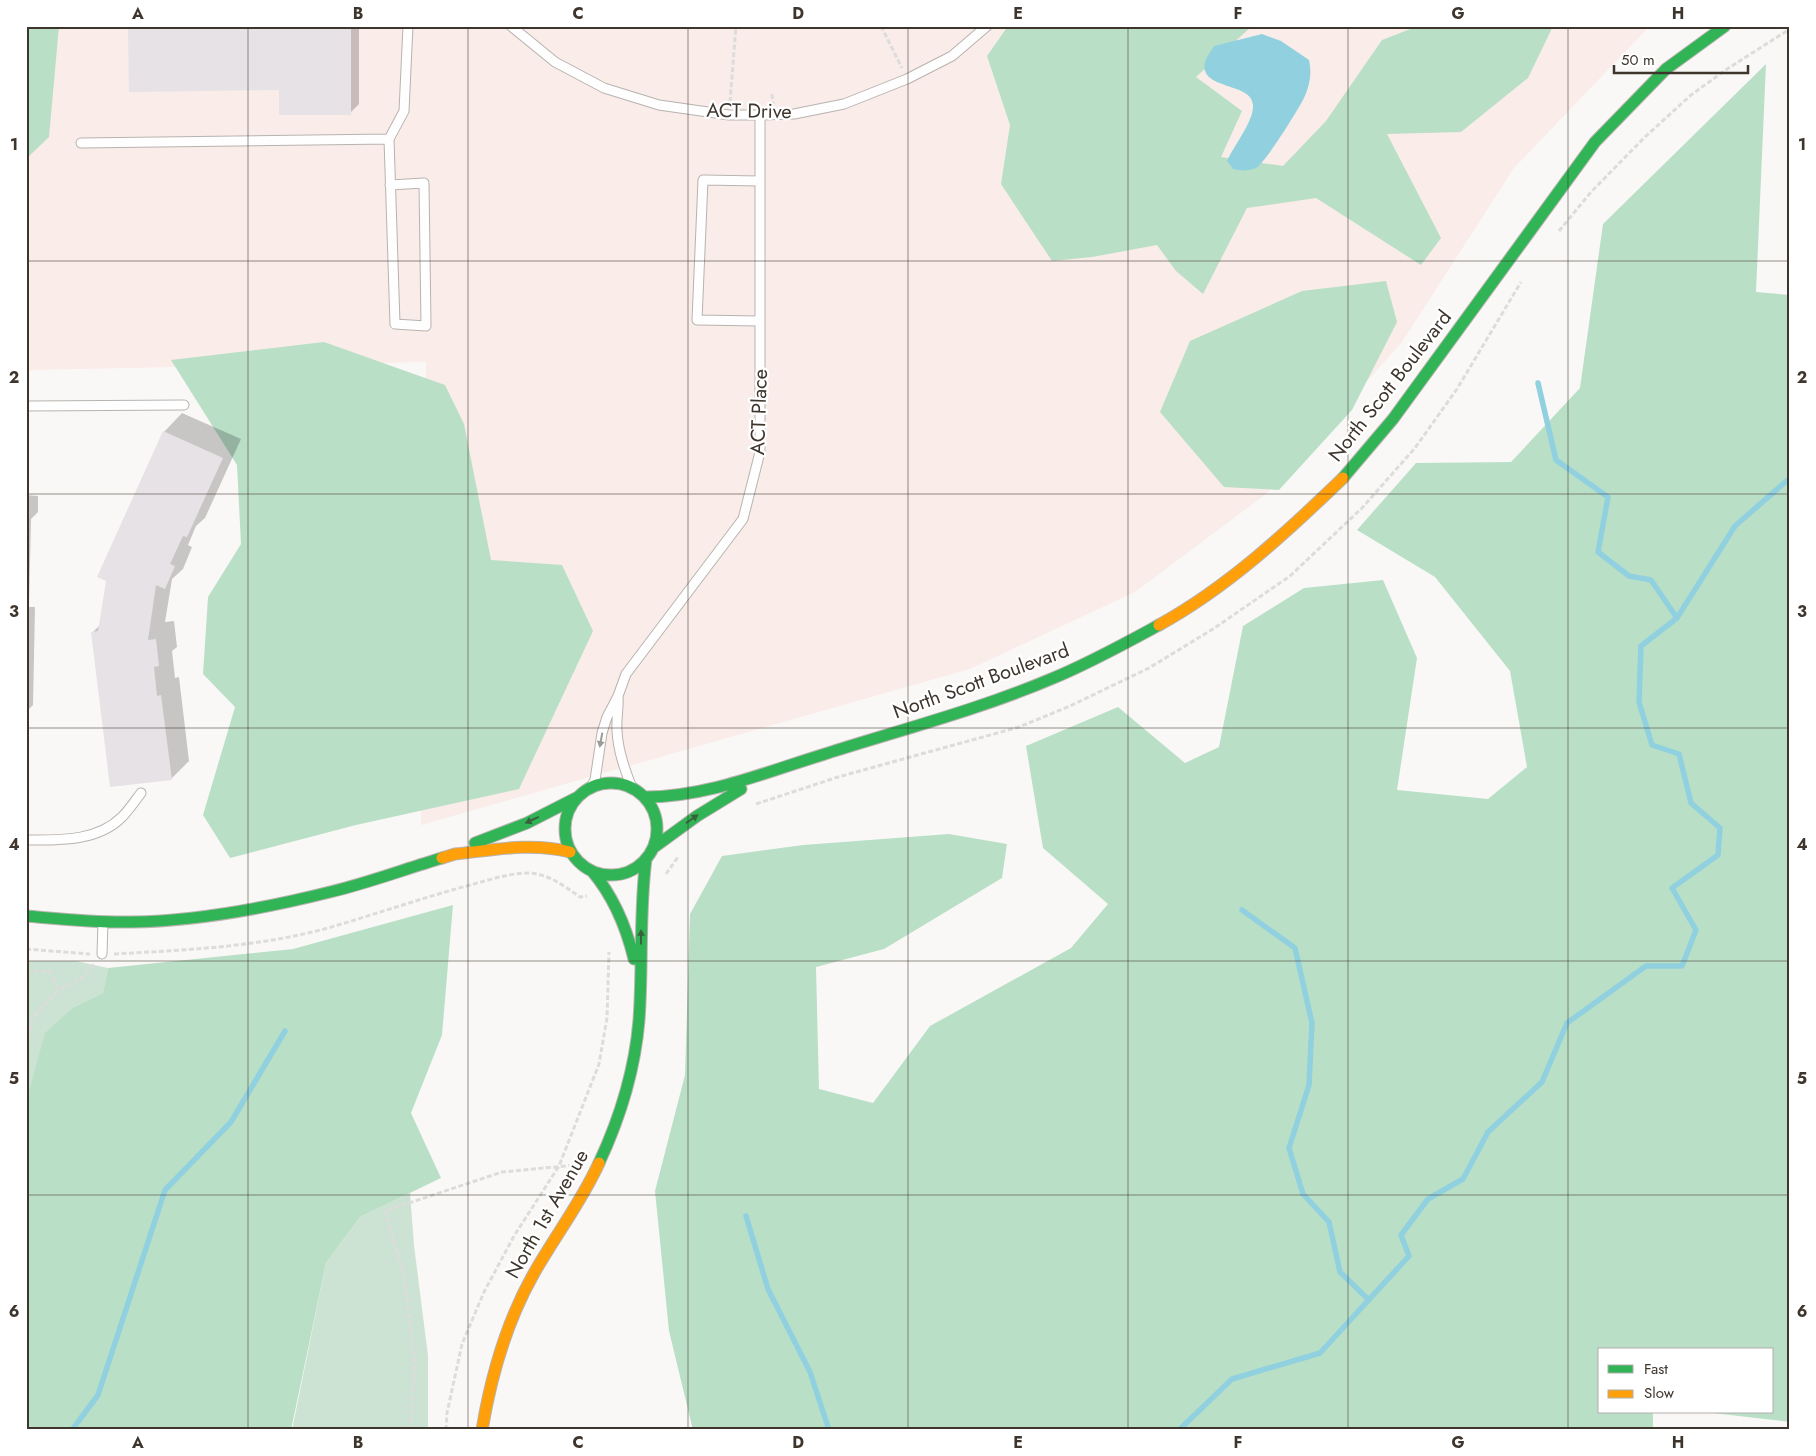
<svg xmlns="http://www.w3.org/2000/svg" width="1816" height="1456" font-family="Jost,sans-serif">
  <rect width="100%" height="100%" fill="#faf8f6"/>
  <path fill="#f9ece9" d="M26 26H1650L1514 168 1402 342 1266 494 1135 592 970 669 421 825 426 362 26 370Z"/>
  <path fill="#cce3d3" d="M26 961H76L108 968 103 993 74 1007 26 1102Z
    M410 1193 414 1245 428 1356V1430H292L326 1263 360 1217Z"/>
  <path fill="#badfc7" d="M26 26H59L49 137 26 159Z
    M1008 26H1252L1196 77 1242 111 1221 157 1283 166 1326 121 1382 40 1418 26H1553L1528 78 1461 132 1387 134 1441 238 1421 265 1316 198 1247 208 1203 294 1176 271 1157 245 1092 257 1052 261 1001 184 1010 125 987 56Z
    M1766 64 1756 292 1790 295V1422L1704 1412H1772V1350H1600V1412H1653V1430H693L669 1331 655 1191 685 1075 690 914 722 856 803 845 949 834 1007 844 1002 878 884 949 816 967 819 1089 873 1103 930 1026 1071 948 1108 904 1043 848 1026 746 1118 707 1185 763 1219 747 1243 626 1304 588 1383 580 1417 658 1397 790 1488 799 1527 767 1510 671 1435 577 1357 530 1416 463 1511 462 1580 388 1603 224Z
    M1386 281 1397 322 1352 410 1279 490 1224 487 1160 412 1190 341 1302 291Z
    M324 342 445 385 464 424 491 560 562 565 593 631 519 789 356 825 230 858 203 815 235 707 203 674 208 597 241 544 237 465 171 360Z
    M453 905 442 1035 411 1113 441 1178 360 1217 326 1263 291 1430H26V1102L45 1033 74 1007 103 993 108 968 293 949Z"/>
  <path fill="#91d1df" d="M1262 34 1281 41 1309 60C1312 73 1310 85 1304 98 1298 110 1266 162 1256 168 1249 171 1241 171 1233 169L1227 161C1234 145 1254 121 1253 105 1252 82 1199 90 1205 63 1206 57 1211 51 1214 46Z"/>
  <path fill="#0003" d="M129 26H359V104L350 113 280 89Z
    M182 413 241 439 205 518 196 526 188 545 192 547 183 569 172 579 165 622 174 621 177 647 172 651 175 678 179 677 189 761 171 779 93 632 100 625 164 432Z
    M26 495 38 496V512L31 519 29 607H35L33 705 26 712Z"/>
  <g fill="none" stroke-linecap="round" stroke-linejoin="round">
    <path stroke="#91d1df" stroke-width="5.5" d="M1677 618 1735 526 1790 478
      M1242 910 1295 948 1312 1023 1309 1085 1289 1148 1303 1194 1329 1222 1340 1272 1369 1300
      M746 1216 768 1289 810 1372 829 1430
      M72 1430 98 1395 165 1190 231 1122 285 1031
      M1179 1430 1232 1379 1320 1353 1409 1256 1401 1235 1428 1199 1463 1179 1488 1132 1542 1082 1567 1023 1646 966H1682L1696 930 1672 888 1718 855 1720 828 1691 803 1679 754 1652 745 1639 702 1641 646 1677 618 1651 580 1629 576 1598 552 1608 497 1556 460 1538 383"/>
  </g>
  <path fill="#e6e2e6" d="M128 26H351V115H279V90L129 92Z
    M163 431 223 458 187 537 183 536 170 564 175 566 165 589 156 585 148 640 156 639 159 666 154 667 157 696 161 695 172 780 110 787 91 632 98 631 106 581 97 577Z"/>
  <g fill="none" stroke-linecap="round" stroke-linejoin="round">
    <defs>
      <path id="lane" d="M511 26 555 62 604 88 659 105 729 115H760L794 114 844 104 907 79 952 56 987 26
        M389 139C391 201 393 262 395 324L426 326 424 183 390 185
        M81 143 389 139 404 111 408 26
        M760 181 703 180 697 320 760 321
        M26 406 184 405
        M618 696C619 708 616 719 617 731 618 751 625 770 632 788
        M591 787 595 780 602 733 607 717 618 696 626 674 743 519 760 452V115
        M26 840C58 840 97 842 122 817 129 810 135 801 141 793
        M102 954 103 922"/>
      <path id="fast" d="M1343 478 1393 419 1595 142 1666 69 1725 26
        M565 829a46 46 0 1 1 92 0a46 46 0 1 1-92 0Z
        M645 797C707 797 766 772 825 754 900 730 978 710 1051 679 1088 664 1124 644 1159 625
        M475 843 527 823 576 798
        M653 848 697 816 741 789
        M592 871C614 897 626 926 634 959
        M26 916C61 919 97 923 132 922 198 921 266 908 330 892 368 883 405 869 442 858
        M599 1163C620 1118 635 1069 639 1020 643 966 639 912 646 859"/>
      <path id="slow" d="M1159 625C1228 587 1287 532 1343 478
        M442 858 455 854C493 850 532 842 570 852
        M482 1430C491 1376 506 1323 533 1275 554 1237 581 1203 599 1163"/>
    </defs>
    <use href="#lane" stroke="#b8b3af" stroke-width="11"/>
    <use href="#fast" stroke="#b8b3af" stroke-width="13"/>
    <use href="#slow" stroke="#b8b3af" stroke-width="13"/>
    <path stroke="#dcdcdb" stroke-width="3" stroke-dasharray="5 2.5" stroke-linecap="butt" d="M881 26 902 68
      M772 94 773 104
      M730 102 736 26
      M1559 231 1591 192 1645 137 1691 95 1727 69 1790 29
      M756 804 838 777 1019 727 1070 706 1149 668 1213 629 1290 576 1362 508 1415 448 1457 389 1521 282
      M666 874 678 857
      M26 949 90 954
      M114 954C186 950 258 947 328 928 376 914 422 898 470 885 489 880 509 873 529 873 549 874 564 886 580 897L587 896
      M26 970 50 972 59 990
      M26 1052 32 1018 59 990 85 976 95 963
      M410 1430 415 1365 404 1275 385 1211 502 1172 576 1165
      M446 1430 447 1413 462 1344 484 1292 514 1236 559 1166 599 1064 607 1018 609 952"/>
    <use href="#lane" stroke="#fefefe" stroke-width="9"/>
    <use href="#fast" stroke="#30b455" stroke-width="11"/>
    <use href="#slow" stroke="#ff9f0a" stroke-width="11"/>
  </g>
  <defs><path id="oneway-solid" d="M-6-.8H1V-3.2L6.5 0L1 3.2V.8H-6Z" transform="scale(1.25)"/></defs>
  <use fill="#9e9a96" href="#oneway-solid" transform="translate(601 740) rotate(100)"/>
  <g fill="#39613b">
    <use href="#oneway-solid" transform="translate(692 819) rotate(-35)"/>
    <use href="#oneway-solid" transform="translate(532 820) rotate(155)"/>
    <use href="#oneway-solid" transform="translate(641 937) rotate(-90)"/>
  </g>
  <path fill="none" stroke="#3e352d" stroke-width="1" stroke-opacity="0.55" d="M248 26V1430M468 26V1430M688 26V1430M908 26V1430M1128 26V1430M1348 26V1430M1568 26V1430M26 261H1790M26 494H1790M26 728H1790M26 961H1790M26 1195H1790"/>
  <g text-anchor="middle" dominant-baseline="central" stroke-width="4.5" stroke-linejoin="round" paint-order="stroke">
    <g font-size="20" fill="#3e352d" stroke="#fff">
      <text transform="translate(749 111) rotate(1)">ACT Drive</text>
      <text transform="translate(1390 386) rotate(-52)">North Scott Boulevard</text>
      <text transform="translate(759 412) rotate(-88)">ACT Place</text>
      <text transform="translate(981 681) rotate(-20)">North Scott Boulevard</text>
      <text transform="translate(547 1214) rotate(-60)">North 1st Avenue</text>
    </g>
  </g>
  <rect width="1816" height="1456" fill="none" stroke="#ffffff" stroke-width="55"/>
  <rect x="1598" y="1348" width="175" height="65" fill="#ffffff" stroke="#b2aeab"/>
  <rect x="1608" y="1365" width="25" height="8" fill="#30b455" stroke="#b2aeab"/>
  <text x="1644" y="1374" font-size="15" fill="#3e352d">Fast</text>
  <rect x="1608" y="1390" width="25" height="8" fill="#ff9f0a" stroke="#b2aeab"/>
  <text x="1644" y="1398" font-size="15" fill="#3e352d">Slow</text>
  <path d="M1614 65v8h134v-8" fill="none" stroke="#3e352d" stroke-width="2.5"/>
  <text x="1621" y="65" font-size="15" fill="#3e352d" stroke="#ffffff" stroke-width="4" paint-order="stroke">50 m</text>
  <rect x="28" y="28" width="1760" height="1400" fill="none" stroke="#3e352d" stroke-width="2"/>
  <g font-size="16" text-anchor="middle" font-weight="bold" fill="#3e352d">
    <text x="138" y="19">A</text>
    <text x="358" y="19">B</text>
    <text x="578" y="19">C</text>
    <text x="798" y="19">D</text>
    <text x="1018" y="19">E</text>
    <text x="1238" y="19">F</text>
    <text x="1458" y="19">G</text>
    <text x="1678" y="19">H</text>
    <text x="14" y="150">1</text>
    <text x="1802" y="150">1</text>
    <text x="14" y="383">2</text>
    <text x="1802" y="383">2</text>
    <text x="14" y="617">3</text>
    <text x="1802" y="617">3</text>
    <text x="14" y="850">4</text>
    <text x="1802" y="850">4</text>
    <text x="14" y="1084">5</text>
    <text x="1802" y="1084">5</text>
    <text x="14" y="1317">6</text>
    <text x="1802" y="1317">6</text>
    <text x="138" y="1448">A</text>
    <text x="358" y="1448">B</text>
    <text x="578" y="1448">C</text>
    <text x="798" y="1448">D</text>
    <text x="1018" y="1448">E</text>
    <text x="1238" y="1448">F</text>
    <text x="1458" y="1448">G</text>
    <text x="1678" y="1448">H</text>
  </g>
</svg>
